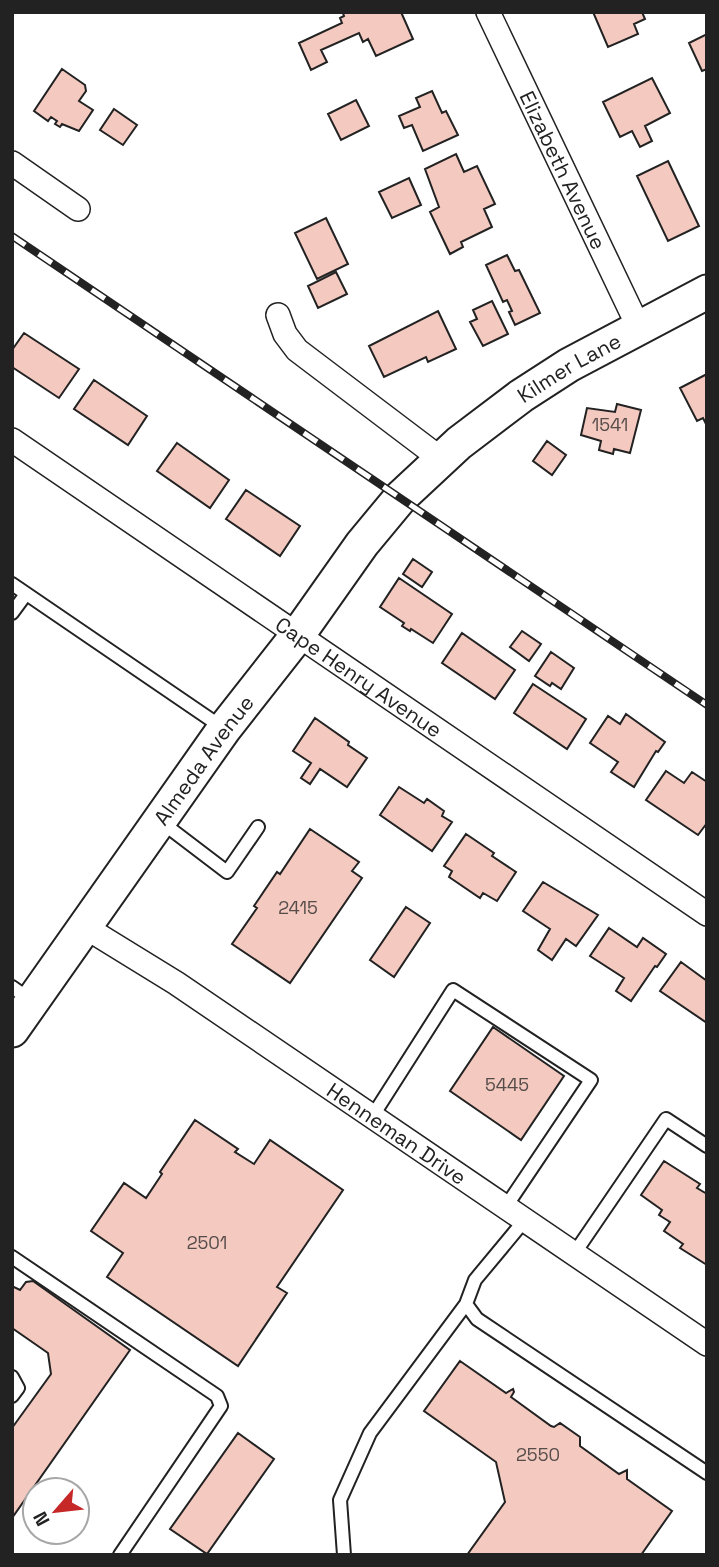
<svg xmlns="http://www.w3.org/2000/svg" width="719" height="1567" font-family="'Space Grotesk',sans-serif">
  <rect width="100%" height="100%" fill="#fff"/>
  <path fill="#f3c9c0" stroke="#222" stroke-width="2" d="M401 12 413 39 376 56 368 39 363 42 359 33 321 50 327 62 311 70 299 43 342 23 340 18 344 16 343 13Z
    M593 12H642L645 19 634 24 638 34 608 47Z
    M707 34V69L702 71 689 43Z
    M62 69 85 85 86 91 79 101 93 110 79 131 62 124 60 127 55 124 57 121 51 117 48 121 34 111Z
    M652 78 670 113 645 126 652 141 640 147 632 131 620 137 603 102Z
    M432 91 442 113 446 111 458 135 423 151 412 125 404 128 399 116 420 107 416 98Z
    M356 100 369 126 341 140 328 114Z
    M114 109 137 125 123 145 100 130Z
    M456 154 464 172 477 166 495 204 484 209 492 227 461 242 463 247 450 254 430 212 439 207 425 169Z
    M668 161 699 226 668 241 637 176Z
    M409 178 421 205 392 218 379 192Z
    M326 218 348 264 317 279 295 233Z
    M507 255 515 271 519 270 540 313 515 325 509 312 512 311 507 300 503 302 486 265Z
    M336 272 347 294 318 308 308 286Z
    M492 301 508 334 483 346 470 322 477 319 473 310Z
    M438 311 456 349 428 362 426 357 384 377 369 346Z
    M24 333 79 369 59 398 12 367V350Z
    M707 374V426L703 418 697 421 680 388Z
    M94 380 147 416 128 445 74 409Z
    M617 404 641 410 630 453 614 449 613 454 599 450 601 441 581 435 587 408 615 412Z
    M547 441 566 455 552 475 533 461Z
    M177 443 229 480 210 508 157 471Z
    M246 490 300 526 280 556 226 519Z
    M413 559 432 572 422 587 403 574Z
    M399 578 452 614 433 643 411 629 410 631 402 626 404 623 380 607Z
    M522 631 541 644 529 661 510 647Z
    M462 633 515 670 495 699 442 663Z
    M551 652 574 668 561 689 552 683 550 686 535 676Z
    M533 684 586 719 567 749 514 713Z
    M626 714 665 742 658 752 656 751 634 787 611 772 618 762 590 743 608 716 620 724Z
    M315 718 349 742 348 745 367 758 347 787 320 769 310 784 301 778 311 763 293 751Z
    M666 771 684 783 692 772 707 782V823L698 835 646 800Z
    M399 787 424 803 427 799 444 811 442 816 452 822 432 851 380 815Z
    M310 829 359 862 352 871 362 878 290 983 232 944 257 908 254 906 277 872 280 874Z
    M466 834 494 853 492 856 516 872 497 901 483 893 480 898 449 877 452 871 444 866Z
    M543 882 598 915 576 946 566 939 552 960 538 950 550 929 523 911Z
    M406 907 430 923 394 977 370 960Z
    M609 928 637 947 643 938 666 954 657 967 655 966 631 1001 616 991 624 978 590 956Z
    M681 962 707 981V1023L660 991Z
    M493 1027 564 1076 521 1140 450 1091Z
    M195 1120 238 1149 235 1152 254 1164 270 1140 343 1190 277 1287 287 1293 238 1366 107 1277 123 1253 91 1231 124 1183 146 1198 162 1174 160 1172Z
    M664 1161 700 1184 697 1188 707 1194V1265L680 1248 683 1244 664 1231 670 1222 659 1215 662 1210 641 1195Z
    M33 1281 130 1350 12 1518V1428L51 1374 48 1353 12 1328V1286L20 1290 26 1282Z
    M460 1361 506 1393 513 1389 514 1392 511 1397 551 1426 554 1427 560 1423 580 1437V1446L619 1474 627 1470V1479L672 1511 641 1555H467L505 1502 496 1462 424 1411Z
    M238 1433 274 1459 207 1554 170 1529Z"/>
  <g fill="none" stroke-linecap="round" stroke-linejoin="round">
    <defs>
      <path id="lane" d="M12 584 223 728
        M12 613 26 594
        M160 821 227 872 258 827
        M12 987 32 1001
        M372 1117 453 990 591 1080 505 1208
        M524 1221 475 1280 466 1304 477 1319 707 1473
        M574 1254 666 1119 707 1146
        M12 1257 217 1396 221 1406 120 1555
        M12 1377 18 1388 12 1396
        M344 1555 340 1500 370 1433 466 1304"/>
      <g id="street">
        <path id="s1" d="M488 12 639 328"/>
        <path d="M12 163 78 209"/>
        <path d="M278 315 285 334 297 350 441 459"/>
        <path id="s2" d="M12 440 707 914"/>
        <path id="s3" d="M85 927 176 983 707 1344"/>
      </g>
      <g id="secondary">
        <path id="s4" d="M12 1030 224 729 297 636 362 544 401 497 459 443 521 396 569 365 707 292"/>
      </g>
    </defs>
    <use href="#lane" stroke="#222" stroke-width="16"/>
    <use href="#street" stroke="#222" stroke-width="26"/>
    <use href="#secondary" stroke="#222" stroke-width="37"/>
    <use href="#lane" stroke="#fff" stroke-width="12"/>
    <use href="#street" stroke="#fff" stroke-width="23"/>
    <use href="#secondary" stroke="#fff" stroke-width="33"/>
    <defs>
      <path id="rail" d="M12 236 707 705"/>
    </defs>
    <use href="#rail" stroke="#222" stroke-width="8"/>
    <use href="#rail" stroke="#fff" stroke-width="5" stroke-dasharray="16" stroke-linecap="butt"/>
  </g>
  <g text-anchor="middle" dominant-baseline="central" stroke-width="5" stroke-linejoin="round" paint-order="stroke">
    <g font-size="18" fill="#564c4a">
      <text x="610" y="424">1541</text>
      <text x="298" y="907">2415</text>
      <text x="507" y="1084">5445</text>
      <text x="207" y="1242">2501</text>
      <text x="538" y="1454">2550</text>
    </g>
    <g font-size="21" fill="#222" stroke="#fff">
      <text stroke="none"><textPath href="#s1" startOffset="175">Elizabeth Avenue</textPath></text>
      <text stroke="none"><textPath href="#s4" startOffset="873">Kilmer Lane</textPath></text>
      <text stroke="none"><textPath href="#s2" startOffset="420">Cape Henry Avenue</textPath></text>
      <text stroke="none"><textPath href="#s4" startOffset="331">Almeda Avenue</textPath></text>
      <text stroke="none"><textPath href="#s3" startOffset="374">Henneman Drive</textPath></text>
    </g>
  </g>
  <rect width="719" height="1567" fill="none" stroke="#222222" stroke-width="28"/>
  <g transform="translate(56 1511) rotate(242)"><circle r="33" fill="#ffffff" stroke="#a7a7a7" stroke-width="2"/>
  <path d="M0-5L12 26L0 18L-12 26Z" fill="#c62828"/>
  <text y="-10" font-size="19" font-weight="bold" text-anchor="middle" fill="#222222">N</text>
  </g>
</svg>
